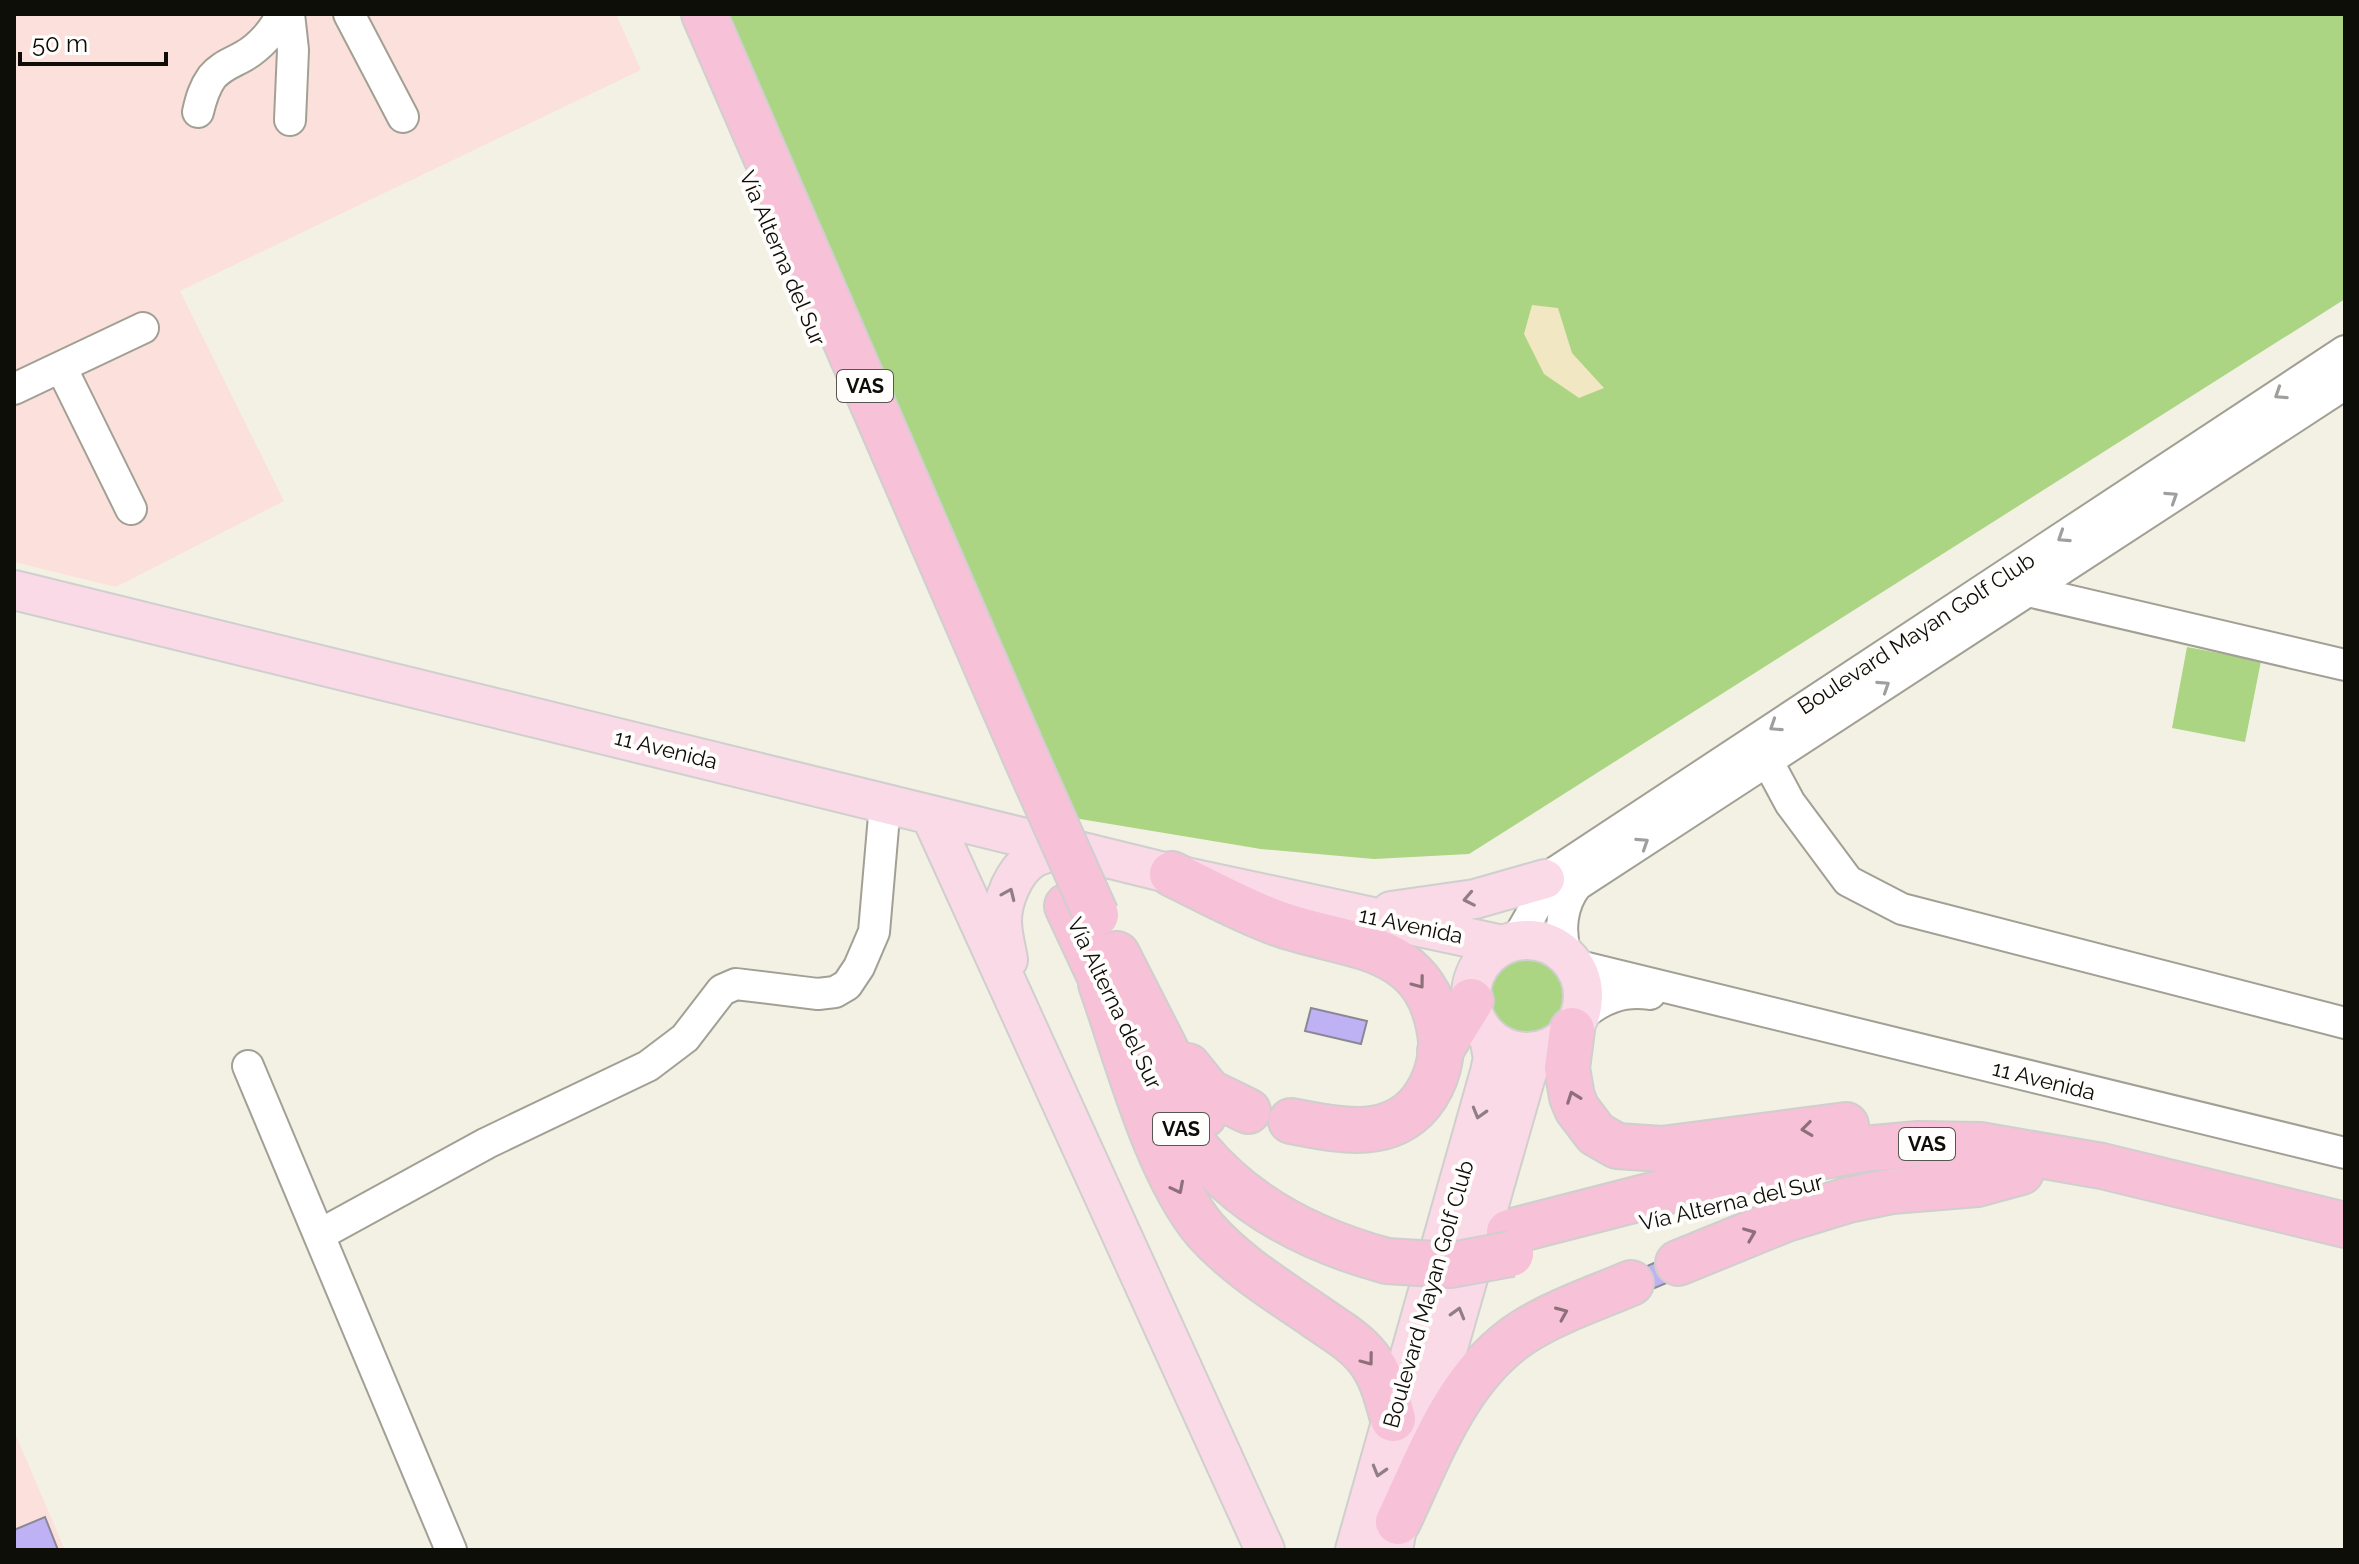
<svg xmlns="http://www.w3.org/2000/svg" width="2359" height="1564" font-family="Raleway,sans-serif">
  <rect width="100%" height="100%" fill="#f3f1e4"/>
  <path fill="#fbe0dc" d="M14 14H616L641 70 180 291 284 501 116 587 14 562Z
    M14 1431 65 1550H14Z"/>
  <path fill="#abd483" d="M708 14H2345V299L1469 854 1374 859 1261 849 1074 818Z
    M2187 647 2261 661 2245 742 2172 728Z
    M1483 996a45 45 0 1 1 90 0a45 45 0 1 1-90 0Z"/>
  <path fill="#f1e7c2" d="M1532 305 1558 308 1572 353 1604 388 1579 398 1544 374 1524 334Z"/>
  <path fill="#bfb2f4" stroke="#8a8894" stroke-width="2" d="M1311 1008 1367 1021 1361 1044 1305 1031Z
    M1674 1254 1683 1276 1636 1296 1627 1275Z
    M45 1517 58 1550H14V1530Z"/>
  <g fill="none" stroke-linecap="round" stroke-linejoin="round">
    <defs>
      <path id="minor" d="M289 14 293 50 290 120
        M349 14 403 117
        M198 112C201 99 204 88 212 77 221 66 232 63 244 56 258 48 275 31 281 14
        M61 367 131 509
        M14 389 143 328
        M2028 591 2345 665
        M1768 762 1790 803 1848 881 1902 909 2345 1023
        M1516 941 1540 899 1545 879 2345 351
        M1566 955C1559 931 1561 905 1577 885L2345 384
        M1575 965 2345 1153
        M1579 1018C1600 999 1622 990 1650 994
        M248 1066 451 1550
        M319 1235 487 1143 648 1066 685 1038 722 990 736 984 818 994 835 992 847 985 859 967 874 932 885 804"/>
      <path id="major" d="M14 590 1172 874 1503 945
        M931 816 1265 1550
        M1391 911 1475 899 1545 879
        M1471 996a56 56 0 1 1 112 0a56 56 0 1 1-112 0Z
        M1008 960C1006 947 1002 934 1002 921 1002 900 1014 871 1032 859 1043 852 1057 851 1069 849
        M1355 1550 1490 1072 1493 1058 1489 1037
        M1393 1550 1398 1522 1525 1079 1530 1064 1539 1051"/>
      <path id="highway" d="M704 14 1026 758
        M1172 874C1207 891 1241 910 1277 923 1346 948 1426 940 1440 1033 1444 1056 1436 1083 1421 1102 1388 1143 1336 1129 1291 1121
        M1067 906 1115 1009
        M1117 954 1173 1064 1204 1115
        M1101 984C1127 1057 1156 1171 1205 1230 1236 1265 1277 1290 1315 1316 1333 1329 1354 1340 1368 1358 1382 1376 1387 1397 1393 1419
        M1572 1030 1567 1068 1572 1097 1577 1109 1596 1134 1617 1146 1662 1149 1846 1125
        M1440 1051 1471 1001
        M1188 1066 1209 1092 1248 1111
        M1159 1091C1208 1185 1287 1234 1387 1261
        M1509 1232 1754 1169 1863 1149 1918 1144 1980 1145 2102 1166 2345 1225
        M1678 1263 1786 1219 1848 1200 1892 1191 1977 1184 2021 1172
        M1398 1522C1430 1455 1458 1373 1525 1331 1557 1311 1596 1298 1631 1283"/>
    </defs>
    <use href="#minor" stroke="#a2a094" stroke-width="34"/>
    <use href="#major" stroke="#cfcfce" stroke-width="42"/>
    <use href="#highway" stroke="#cfcfce" stroke-width="48"/>
    <use href="#minor" stroke="#fff" stroke-width="30"/>
    <use href="#major" stroke="#fadae7" stroke-width="38"/>
    <use href="#highway" stroke="#f7c1d7" stroke-width="44"/>
    <defs>
      <path id="highway-bridge" d="M1026 758 1096 915
        M1387 1261 1451 1265 1511 1254"/>
    </defs>
    <use href="#highway-bridge" stroke="#cfcfce" stroke-width="48" stroke-linecap="butt"/>
    <use href="#highway-bridge" stroke="#f7c1d7" stroke-width="44"/>
  </g>
  <defs><path id="oneway-chevron" d="M-2-3.5L2.5 0L-2 3.5" fill="none" stroke-width="1.6" stroke-linecap="round" stroke-linejoin="round" transform="scale(2)"/></defs>
  <g stroke="#9f9f9d">
    <use href="#oneway-chevron" transform="translate(2280 394) rotate(147)"/>
    <use href="#oneway-chevron" transform="translate(2172 497) rotate(-33)"/>
    <use href="#oneway-chevron" transform="translate(2063 537) rotate(147)"/>
    <use href="#oneway-chevron" transform="translate(1884 686) rotate(-33)"/>
    <use href="#oneway-chevron" transform="translate(1775 726) rotate(147)"/>
    <use href="#oneway-chevron" transform="translate(1643 843) rotate(-33)"/>
  </g>
  <g stroke="#907e83">
    <use href="#oneway-chevron" transform="translate(1009 894) rotate(-66)"/>
    <use href="#oneway-chevron" transform="translate(1469 899) rotate(169)"/>
    <use href="#oneway-chevron" transform="translate(1479 1113) rotate(106)"/>
    <use href="#oneway-chevron" transform="translate(1458 1313) rotate(-74)"/>
    <use href="#oneway-chevron" transform="translate(1379 1471) rotate(106)"/>
  </g>
  <g stroke="#8e707a">
    <use href="#oneway-chevron" transform="translate(1419 983) rotate(53)"/>
    <use href="#oneway-chevron" transform="translate(1573 1097) rotate(-110)"/>
    <use href="#oneway-chevron" transform="translate(1807 1129) rotate(173)"/>
    <use href="#oneway-chevron" transform="translate(1178 1188) rotate(63)"/>
    <use href="#oneway-chevron" transform="translate(1750 1234) rotate(-22)"/>
    <use href="#oneway-chevron" transform="translate(1562 1313) rotate(-23)"/>
    <use href="#oneway-chevron" transform="translate(1368 1360) rotate(53)"/>
  </g>
  <g text-anchor="middle" dominant-baseline="central" stroke-width="8" stroke-linejoin="round" paint-order="stroke">
    <g fill="#fffefc" stroke="#565652" stroke-width="2">
      <rect x="837" y="370" width="56" height="32" rx="6"/>
      <rect x="1153" y="1113" width="56" height="32" rx="6"/>
      <rect x="1899" y="1128" width="56" height="32" rx="6"/>
    </g>
    <g font-size="20" font-weight="bold" fill="#0e0e09">
      <text x="865" y="386">VAS</text>
      <text x="1181" y="1129">VAS</text>
      <text x="1927" y="1144">VAS</text>
    </g>
    <g font-size="22" fill="#0e0e09" stroke="#fffefc">
      <text transform="translate(783 258) rotate(67)">Vía Alterna del Sur</text>
      <text transform="translate(1916 633) rotate(-33)">Boulevard Mayan Golf Club</text>
      <text transform="translate(666 749) rotate(14)">11 Avenida</text>
      <text transform="translate(1411 925) rotate(12)">11 Avenida</text>
      <text transform="translate(1115 1003) rotate(64)">Vía Alterna del Sur</text>
      <text transform="translate(2044 1080) rotate(14)">11 Avenida</text>
      <text transform="translate(1731 1202) rotate(-13)">Vía Alterna del Sur</text>
      <text transform="translate(1428 1294) rotate(-74)">Boulevard Mayan Golf Club</text>
    </g>
  </g>
  <rect width="2359" height="1564" fill="none" stroke="#0e0e09" stroke-width="32"/>
  <path d="M20 52v12h146v-12" fill="none" stroke="#0e0e09" stroke-width="4"/>
  <text x="32" y="52" font-size="24" fill="#0e0e09" stroke="#fffefc" stroke-width="6" paint-order="stroke">50 m</text>
</svg>
